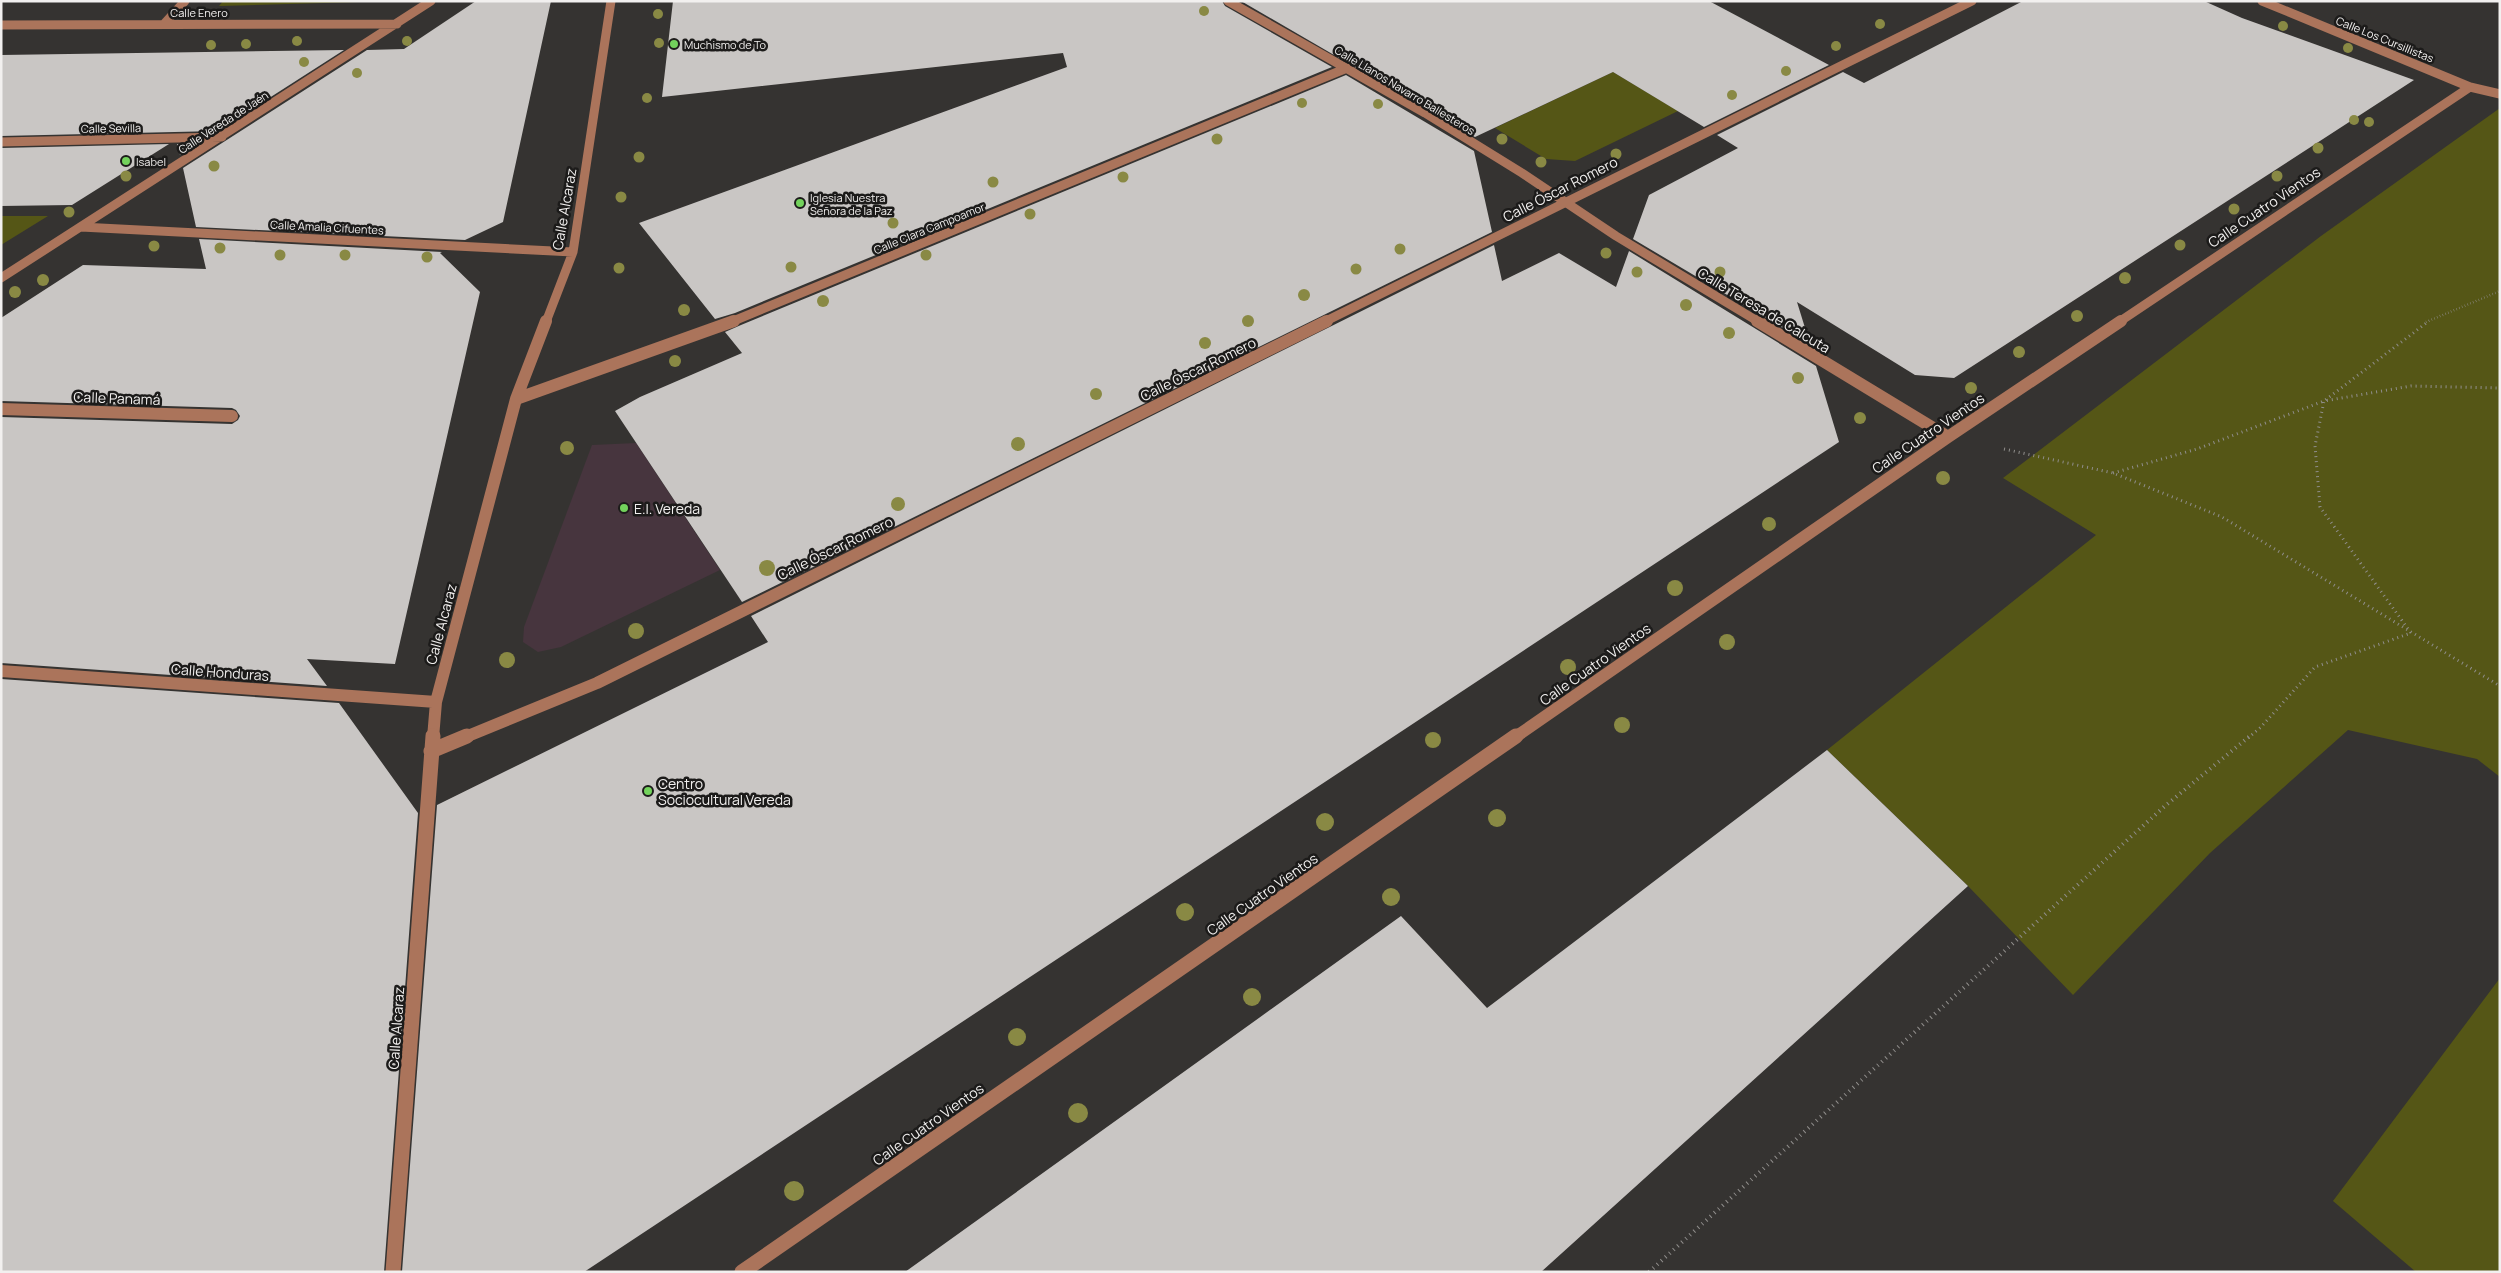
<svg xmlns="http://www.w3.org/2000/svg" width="2501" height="1273" font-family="Manrope,sans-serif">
  <rect width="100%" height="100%" fill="#353331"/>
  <path fill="#47353e" d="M636 443 720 570 561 647 538 652 523 642 524 627 592 445Z"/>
  <path fill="#555616" d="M223 1H394L219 6Z
    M1613 72 1678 111 1575 161 1546 159 1495 128Z
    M2500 108V777L2477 759 2348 730 2210 853 2073 995 1968 886 1827 750 2096 535 2003 478 2321 236Z
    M1 216H48L1 245Z
    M2500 978V1272H2416L2333 1201Z"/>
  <path fill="#c9c6c4" d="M476 1H551L503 222 465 240 196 227 183 168 367 50 404 49Z
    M673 1H1222L1225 6 1332 67 735 313 715 319 639 223 1067 67 1063 53 662 97Z
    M1241 1H1709L1829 65 1704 127 1613 72 1475 137Z
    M2023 1H2204L2242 18 2414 80 1954 378 1915 375 1797 302 1810 344 1633 239 1649 195 1738 148 1717 135 1843 72 1864 83Z
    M344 50 218 131 1 136V55Z
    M1346 75 1474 151 1492 232 742 602 615 411 640 397 742 353 725 332 741 325Z
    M169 144 72 205 1 206V148Z
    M177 144H198L180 155Z
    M199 239 442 252 440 253 480 292 395 664 307 659 327 686 1 663V417L232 424 238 420 240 416 236 410 232 408 1 401V318L83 265 206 269Z
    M1494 245 1502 281 1559 253 1616 287 1629 251 1816 366 1839 442 584 1272H402L437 805 768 642 751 616Z
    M1 679 339 703 418 813 384 1272H1Z
    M1827 750 1968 886 1541 1272H905L1401 916 1487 1008Z"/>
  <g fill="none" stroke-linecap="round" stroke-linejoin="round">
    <path stroke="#908e8c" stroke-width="2.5" stroke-dasharray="0.5 2.5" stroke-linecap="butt" d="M2426 322 2500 291"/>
    <path stroke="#908e8c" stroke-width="3" stroke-dasharray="1 4" stroke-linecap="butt" d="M2004 449 2113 473 2222 517 2500 686
      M2113 473 2197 449 2324 401 2429 321
      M2248 738 2261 727 2315 667 2411 633 2320 507 2315 446 2324 401 2411 386 2500 388"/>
    <path stroke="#908e8c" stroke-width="4" stroke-dasharray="1 4.5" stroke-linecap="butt" d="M1649 1272 2165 806 2250 736"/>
    <path stroke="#ab745b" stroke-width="9" d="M1228 1 1425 113 1522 173 1616 236 1759 322
      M2262 1 2470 87 2500 94
      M164 24 185 1
      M1 25 397 24
      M1 142 222 137
      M81 227 573 252
      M1 278 431 1
      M546 322 573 252 611 1
      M731 322 1347 68
      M1324 322 1972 1
      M2119 322 2470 87"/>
    <path stroke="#ab745b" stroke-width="12" d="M1757 321 1948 437
      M516 399 734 321
      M1 409 232 416
      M1 671 436 702
      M433 738 436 702 516 399 546 321
      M463 738 597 683 1327 321
      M1514 738 1948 437 2121 321"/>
    <path stroke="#ab745b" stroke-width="15" d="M431 751 467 736
      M393 1272 433 736
      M742 1272 1516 736"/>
  </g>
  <g fill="#898944">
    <circle cx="1204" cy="11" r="5"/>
    <circle cx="658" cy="14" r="5"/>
    <circle cx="1880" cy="24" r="5"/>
    <circle cx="2283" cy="26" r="5"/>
    <circle cx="297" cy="41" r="5"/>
    <circle cx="407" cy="41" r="5"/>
    <circle cx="659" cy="43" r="5"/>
    <circle cx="246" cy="44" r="5"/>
    <circle cx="211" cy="45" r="5"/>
    <circle cx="1836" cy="46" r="5"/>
    <circle cx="2348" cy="48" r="5"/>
    <circle cx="304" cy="62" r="5"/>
    <circle cx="1786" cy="71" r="5"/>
    <circle cx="357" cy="73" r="5"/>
    <circle cx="1732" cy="95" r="5"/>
    <circle cx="647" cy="98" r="5"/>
    <circle cx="1302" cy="103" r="5"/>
    <circle cx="1378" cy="104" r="5"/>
    <circle cx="2354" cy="120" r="5"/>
    <circle cx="2369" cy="122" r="5"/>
    <circle cx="1217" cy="139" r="5.5"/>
    <circle cx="1502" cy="139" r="5.5"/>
    <circle cx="2318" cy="148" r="5.5"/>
    <circle cx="1616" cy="154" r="5.5"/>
    <circle cx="639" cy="157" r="5.5"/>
    <circle cx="1541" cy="162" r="5.5"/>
    <circle cx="214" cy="166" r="5.5"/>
    <circle cx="126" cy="176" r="5.5"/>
    <circle cx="2277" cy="176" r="5.5"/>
    <circle cx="1123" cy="177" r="5.5"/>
    <circle cx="993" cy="182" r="5.5"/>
    <circle cx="621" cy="197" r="5.5"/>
    <circle cx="2234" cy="209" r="5.5"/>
    <circle cx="69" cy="212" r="5.5"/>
    <circle cx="1030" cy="214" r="5.5"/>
    <circle cx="893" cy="223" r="5.5"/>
    <circle cx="2180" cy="245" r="5.5"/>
    <circle cx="154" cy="246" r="5.5"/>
    <circle cx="220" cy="248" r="5.5"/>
    <circle cx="1400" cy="249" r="5.5"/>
    <circle cx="1606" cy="253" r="5.5"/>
    <circle cx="280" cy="255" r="5.5"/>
    <circle cx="345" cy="255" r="5.5"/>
    <circle cx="926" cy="255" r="5.5"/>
    <circle cx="427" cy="257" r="5.5"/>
    <circle cx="791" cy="267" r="5.5"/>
    <circle cx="619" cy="268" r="5.5"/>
    <circle cx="1356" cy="269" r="5.5"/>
    <circle cx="1637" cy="272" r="5.5"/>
    <circle cx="1720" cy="272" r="5.5"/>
    <circle cx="2125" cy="278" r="6"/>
    <circle cx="43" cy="280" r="6"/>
    <circle cx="15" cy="292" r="6"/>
    <circle cx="1304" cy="295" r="6"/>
    <circle cx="823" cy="301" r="6"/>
    <circle cx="1686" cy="305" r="6"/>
    <circle cx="684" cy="310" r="6"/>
    <circle cx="2077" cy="316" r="6"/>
    <circle cx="1248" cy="321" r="6"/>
    <circle cx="1729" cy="333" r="6"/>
    <circle cx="1205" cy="343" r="6"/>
    <circle cx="2019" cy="352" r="6"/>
    <circle cx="675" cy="361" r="6"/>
    <circle cx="1798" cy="378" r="6"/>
    <circle cx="1971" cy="388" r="6"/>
    <circle cx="1096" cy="394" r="6"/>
    <circle cx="1860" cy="418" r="6"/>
    <circle cx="1018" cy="444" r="7"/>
    <circle cx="567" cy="448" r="7"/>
    <circle cx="1943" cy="478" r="7"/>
    <circle cx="898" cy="504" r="7"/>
    <circle cx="1769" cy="524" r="7"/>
    <circle cx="767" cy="568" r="8"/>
    <circle cx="1675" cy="588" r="8"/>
    <circle cx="636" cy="631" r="8"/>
    <circle cx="1727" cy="642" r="8"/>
    <circle cx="507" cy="660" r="8"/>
    <circle cx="1568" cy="667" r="8"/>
    <circle cx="1622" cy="725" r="8"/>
    <circle cx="1433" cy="740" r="8"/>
    <circle cx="1497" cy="818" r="9"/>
    <circle cx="1325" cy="822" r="9"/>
    <circle cx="1391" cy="897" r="9"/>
    <circle cx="1185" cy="912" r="9"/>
    <circle cx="1252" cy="997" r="9"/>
    <circle cx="1017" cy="1037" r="9"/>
    <circle cx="1078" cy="1113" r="10"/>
    <circle cx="794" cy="1191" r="10"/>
  </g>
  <g fill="#73d25c" stroke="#1c1b1a" stroke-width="2">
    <circle cx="674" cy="44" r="5"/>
    <circle cx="126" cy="161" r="5"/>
    <circle cx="800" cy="203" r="5"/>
    <circle cx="624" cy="508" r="5"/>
    <circle cx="648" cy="791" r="5"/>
  </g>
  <g text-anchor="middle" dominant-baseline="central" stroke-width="5" stroke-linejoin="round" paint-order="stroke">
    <g font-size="11" fill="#f2f0ef" stroke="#1c1b1a">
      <text x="199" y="12">Calle Enero</text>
      <text transform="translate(2385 39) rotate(22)">Calle Los Cursillistas</text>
      <text transform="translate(1405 90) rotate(31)">Calle Llanos Navarro Ballesteros</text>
      <text transform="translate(223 122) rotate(-33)">Calle Vereda de Jaén</text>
      <text transform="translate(111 128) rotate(-1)">Calle Sevilla</text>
      <text transform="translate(327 227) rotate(3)">Calle Amalia Cifuentes</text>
      <text transform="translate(929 228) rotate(-22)">Calle Clara Campoamor</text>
    </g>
    <g font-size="11" fill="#f2f0ef" stroke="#1c1b1a" text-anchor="start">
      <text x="684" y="44">Muchismo de To</text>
      <text x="136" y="161">Isabel</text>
      <text x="810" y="197">Iglesia Nuestra<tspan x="810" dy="13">Señora de la Paz</tspan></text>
    </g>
    <g font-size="14" fill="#f2f0ef" stroke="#1c1b1a">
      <text transform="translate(1560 189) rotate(-27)">Calle Óscar Romero</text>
      <text transform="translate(2264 207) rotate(-34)">Calle Cuatro Vientos</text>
      <text transform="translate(564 209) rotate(-80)">Calle Alcaraz</text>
      <text transform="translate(1764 310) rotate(31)">Calle Teresa de Calcuta</text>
      <text transform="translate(1198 369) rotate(-26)">Calle Óscar Romero</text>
      <text transform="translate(117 398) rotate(2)">Calle Panamá</text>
      <text transform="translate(1928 433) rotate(-34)">Calle Cuatro Vientos</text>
      <text transform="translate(835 548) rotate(-26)">Calle Óscar Romero</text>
      <text transform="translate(441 624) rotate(-75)">Calle Alcaraz</text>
      <text transform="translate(1595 664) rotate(-35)">Calle Cuatro Vientos</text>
      <text transform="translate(220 672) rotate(4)">Calle Honduras</text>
      <text transform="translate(1262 894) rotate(-35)">Calle Cuatro Vientos</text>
      <text transform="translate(396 1028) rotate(-86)">Calle Alcaraz</text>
      <text transform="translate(928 1124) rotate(-35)">Calle Cuatro Vientos</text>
    </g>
    <g font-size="14" fill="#f2f0ef" stroke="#1c1b1a" text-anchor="start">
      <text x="634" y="508">E.I. Vereda</text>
      <text x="658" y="783">Centro<tspan x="658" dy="16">Sociocultural Vereda</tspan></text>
    </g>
  </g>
  <rect width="2501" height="1273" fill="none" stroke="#f2f0ef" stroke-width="5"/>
</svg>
